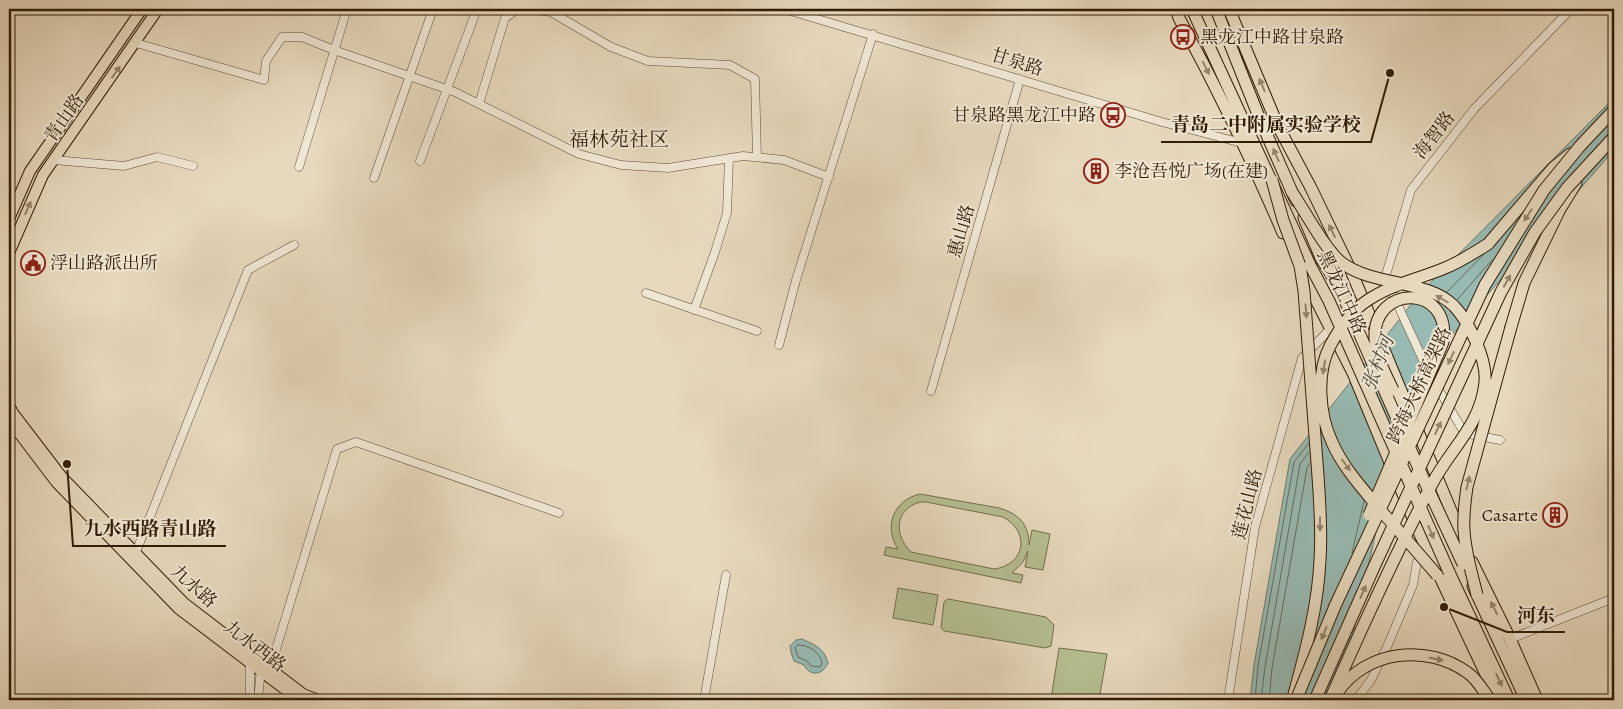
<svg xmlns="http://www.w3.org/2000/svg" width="1623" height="709" font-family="Alegreya,'Noto Serif SC',serif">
  <rect width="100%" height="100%" fill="#e7d9bd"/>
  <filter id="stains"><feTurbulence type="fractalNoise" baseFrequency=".004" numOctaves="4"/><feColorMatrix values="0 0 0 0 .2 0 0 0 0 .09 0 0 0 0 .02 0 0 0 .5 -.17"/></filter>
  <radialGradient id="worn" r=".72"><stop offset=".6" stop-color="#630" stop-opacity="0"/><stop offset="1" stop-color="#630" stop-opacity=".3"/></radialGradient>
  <path fill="#b5bf91" stroke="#736e4b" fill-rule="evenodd" d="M920 494 999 508C1019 514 1029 524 1029 545L1032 530 1050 534 1043 570 1025 567 1028 551 1023 562 1012 573 1023 575 1021 583 884 555 886 547 898 549C883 526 894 500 920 494ZM920 502H926L1003 517C1031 532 1025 565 994 569L911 552C894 535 894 510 920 502Z
    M898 588 938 595 933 625 893 618Z
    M948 599 1046 617 1054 625 1051 646 1045 648 944 631 941 628 944 602Z
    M1059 648 1107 654 1099 700H1061L1051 699Z"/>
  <path fill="#97bab3" stroke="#6e7b6d" d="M1614 98V150L1439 350 1387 483 1338 700H1250L1254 665 1290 459 1420 293Z
    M802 639C815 645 824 648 828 663 823 675 810 677 804 665L794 661 791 652 790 646 796 640Z"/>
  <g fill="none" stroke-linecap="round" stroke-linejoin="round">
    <path stroke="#646b5c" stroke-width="1" d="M1447 292 1484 254
      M1457 300 1492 260
      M1352 553 1364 501
      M798 645C809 645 820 652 822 663L820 667 811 666 807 661 798 657 795 648Z
      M1255 700 1258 666 1294 462 1309 443
      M1261 700 1265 667 1300 464 1309 452
      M1269 700 1272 668 1307 468 1310 463"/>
    <defs>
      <path id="minor" d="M530 9 551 12 611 47 648 61 730 65 755 79 757 157
        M784 9 1162 122 1242 143
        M136 43 264 80 266 61 282 37H302L334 50 455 92 579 154 621 165 668 168 743 156 784 160 829 177
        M479 104 505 18 518 9
        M54 160 124 166 157 157 193 166
        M420 161 477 9
        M299 167 347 9
        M374 178 433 9
        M1383 285 1411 190 1474 109 1571 9
        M1389 286 1430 375
        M646 293 757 331
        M694 310 715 252 727 213 729 158
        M779 345 796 280 873 34
        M1436 385 1462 429 1469 434 1500 440
        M931 391 1020 79
        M136 552 248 270 294 245
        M1510 639 1614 598
        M270 669 337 449 356 442 559 513
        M250 700V662L252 660
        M258 700 261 668
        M704 700 726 575
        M1228 700 1255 527 1302 358 1333 326
        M1356 700 1371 680 1387 647 1413 585 1417 562 1424 555"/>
      <path id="major" d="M9 219 30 171 142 9
        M9 253 43 175 158 9
        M9 405 13 413 62 477 184 603 303 694 318 700
        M9 420 56 482 179 609 299 700"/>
      <path id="highway" d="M1176 9 1179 18C1217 88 1252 160 1283 233
        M1192 9 1310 265
        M1216 9 1259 117 1296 201
        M1229 9 1278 126 1311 188 1352 273 1464 542
        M1304 218 1321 258
        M1488 244 1553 168 1570 154
        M1302 272 1353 373 1417 528 1498 700
        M1511 327 1524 283 1560 209 1576 183
        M1393 390 1405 427
        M1472 562 1510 639 1537 700
        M1449 572 1509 700
        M1473 586 1526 700
        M1293 698C1305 653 1318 607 1320 560 1322 532 1320 504 1318 476"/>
    </defs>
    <use href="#minor" stroke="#5e4b33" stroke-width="9"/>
    <use href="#major" stroke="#311c05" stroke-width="12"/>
    <use href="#highway" stroke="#311c05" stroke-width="13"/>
    <use href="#minor" stroke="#efe6d4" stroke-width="8"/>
    <use href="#major" stroke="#e7d9bd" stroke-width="10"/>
    <use href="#highway" stroke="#e7d9bd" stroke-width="11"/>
    <defs>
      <path id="highway-bridge" d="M1272 180 1283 220 1300 266 1304 291 1318 476
        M1292 192C1304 210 1326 251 1342 263 1375 287 1427 279 1454 306 1469 322 1487 359 1485 382 1481 425 1450 449 1432 484 1395 555 1362 627 1330 700
        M1321 258 1339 287 1423 478 1463 564
        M1310 265 1329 301 1449 572
        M1369 515 1443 342C1452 283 1372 284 1375 339 1376 357 1385 373 1393 390
        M1437 575C1419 554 1401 533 1382 512 1364 490 1343 468 1332 442 1319 414 1316 373 1330 346 1340 327 1351 311 1368 300 1392 284 1419 279 1445 268 1460 262 1474 253 1488 244
        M1477 595C1472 574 1465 552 1464 530 1463 515 1465 501 1467 487L1511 327
        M1337 693C1366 650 1427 643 1468 673 1477 679 1484 692 1490 700
        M1296 700 1335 606 1485 285 1544 190 1580 146 1614 110
        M1315 700 1374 567 1501 292 1535 232 1567 188 1614 137"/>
    </defs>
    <use href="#highway-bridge" stroke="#311c05" stroke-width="13" stroke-linecap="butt"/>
    <use href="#highway-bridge" stroke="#e7d9bd" stroke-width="11"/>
  </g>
  <defs><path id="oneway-solid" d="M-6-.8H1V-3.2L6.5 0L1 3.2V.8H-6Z" transform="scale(1.25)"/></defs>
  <g fill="#95846a">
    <use href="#oneway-solid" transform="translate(1206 68) rotate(63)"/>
    <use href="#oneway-solid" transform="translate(116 72) rotate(-55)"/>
    <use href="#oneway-solid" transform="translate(1262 85) rotate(-113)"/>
    <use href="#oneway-solid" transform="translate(1276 155) rotate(-114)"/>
    <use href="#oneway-solid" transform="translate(28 208) rotate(-66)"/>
    <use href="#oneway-solid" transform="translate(1528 215) rotate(123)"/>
    <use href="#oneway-solid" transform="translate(1332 231) rotate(-116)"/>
    <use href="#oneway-solid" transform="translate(1507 281) rotate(-61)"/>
    <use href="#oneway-solid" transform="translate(1442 299) rotate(-150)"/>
    <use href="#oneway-solid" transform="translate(1306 311) rotate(86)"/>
    <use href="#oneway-solid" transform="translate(1451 358) rotate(115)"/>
    <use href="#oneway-solid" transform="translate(1324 367) rotate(99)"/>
    <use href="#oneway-solid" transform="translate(1438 428) rotate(-65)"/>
    <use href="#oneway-solid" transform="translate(1346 465) rotate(54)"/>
    <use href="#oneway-solid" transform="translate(1468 483) rotate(-77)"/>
    <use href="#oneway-solid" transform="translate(1320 524) rotate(90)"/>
    <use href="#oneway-solid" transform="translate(1431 532) rotate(66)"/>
    <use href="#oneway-solid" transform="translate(1363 592) rotate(-66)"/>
    <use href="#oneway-solid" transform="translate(1494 608) rotate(-117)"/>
    <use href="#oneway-solid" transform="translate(1324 633) rotate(112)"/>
    <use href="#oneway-solid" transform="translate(1436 659) rotate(12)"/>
    <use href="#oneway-solid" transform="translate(1499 680) rotate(65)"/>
  </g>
  <defs>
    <symbol id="bus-ring" viewBox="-11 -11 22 22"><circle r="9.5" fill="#efe6d4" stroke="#8f2418" stroke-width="1.5"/><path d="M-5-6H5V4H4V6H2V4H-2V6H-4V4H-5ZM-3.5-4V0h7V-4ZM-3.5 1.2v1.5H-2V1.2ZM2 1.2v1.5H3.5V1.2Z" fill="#8f2418"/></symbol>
    <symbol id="building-ring" viewBox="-11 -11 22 22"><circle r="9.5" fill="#efe6d4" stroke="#8f2418" stroke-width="1.5"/><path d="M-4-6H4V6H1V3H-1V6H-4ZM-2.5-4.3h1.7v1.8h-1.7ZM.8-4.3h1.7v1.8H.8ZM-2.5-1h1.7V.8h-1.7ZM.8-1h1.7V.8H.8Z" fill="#8f2418"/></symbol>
    <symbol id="civic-ring" viewBox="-11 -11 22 22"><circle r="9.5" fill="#efe6d4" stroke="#8f2418" stroke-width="1.5"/><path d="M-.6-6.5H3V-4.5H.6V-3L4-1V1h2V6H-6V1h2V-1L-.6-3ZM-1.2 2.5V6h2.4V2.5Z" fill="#8f2418"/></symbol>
  </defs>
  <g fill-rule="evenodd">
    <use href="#bus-ring" x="1169" y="23" width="28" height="28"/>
    <use href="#bus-ring" x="1099" y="101" width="28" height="28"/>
    <use href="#building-ring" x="1082" y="157" width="28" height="28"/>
    <use href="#civic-ring" x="19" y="249" width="28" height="28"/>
    <use href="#building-ring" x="1541" y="501" width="28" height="28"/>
  </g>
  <g text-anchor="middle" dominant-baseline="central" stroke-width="4" stroke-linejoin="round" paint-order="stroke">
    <g font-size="18" fill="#311c05" stroke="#efe6d4" text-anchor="start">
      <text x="1200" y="37">黑龙江中路甘泉路</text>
      <text x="1096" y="115" text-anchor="end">甘泉路黑龙江中路</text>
      <text x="1114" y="171">李沧吾悦广场(在建)</text>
      <text x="50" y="263">浮山路派出所</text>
      <text x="1538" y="515" text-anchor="end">Casarte</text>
    </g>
    <g font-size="18" fill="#311c05" stroke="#efe6d4">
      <text transform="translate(1017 62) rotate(17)">甘泉路</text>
      <text transform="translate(64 118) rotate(-55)">青山路</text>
      <text transform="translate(1434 135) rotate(-52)">海智路</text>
      <text transform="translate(961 231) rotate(-74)">惠山路</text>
      <text transform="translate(1342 292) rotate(65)">黑龙江中路</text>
      <text transform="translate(1419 385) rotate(-65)">跨海大桥高架路</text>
      <text transform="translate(1247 504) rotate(-76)">莲花山路</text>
      <text transform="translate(194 586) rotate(42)">九水路</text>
      <text transform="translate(255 646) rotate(37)">九水西路</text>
    </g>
    <g font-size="19" font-style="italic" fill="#504b39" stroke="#efe6d4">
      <text transform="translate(1378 363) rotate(-69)">张村河</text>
    </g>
    <g font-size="20" fill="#311c05" stroke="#efe6d4">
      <text x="619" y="139">福林苑社区</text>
    </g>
  </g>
  <path fill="none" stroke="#311c05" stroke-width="2" d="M1390 73L1371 142H1161M67 464L73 546H226M1444 607L1507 632H1565"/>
  <g fill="#311c05" stroke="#efe6d4" stroke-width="2">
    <circle cx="1390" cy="73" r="5"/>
    <circle cx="67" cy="464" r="5"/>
    <circle cx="1444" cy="607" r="5"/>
  </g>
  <g font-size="19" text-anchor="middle" font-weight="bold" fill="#311c05" stroke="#efe6d4" stroke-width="4" stroke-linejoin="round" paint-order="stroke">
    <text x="1266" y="131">青岛二中附属实验学校</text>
    <text x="150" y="535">九水西路青山路</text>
    <text x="1536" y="622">河东</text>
  </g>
  <rect width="1623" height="709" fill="none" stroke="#e7d9bd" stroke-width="30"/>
  <rect x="10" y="10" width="1603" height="689" fill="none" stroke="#311c05" stroke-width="2.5"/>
  <rect x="15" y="15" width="1593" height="679" fill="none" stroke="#311c05"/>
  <rect width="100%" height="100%" filter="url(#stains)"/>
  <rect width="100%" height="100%" fill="url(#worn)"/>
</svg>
